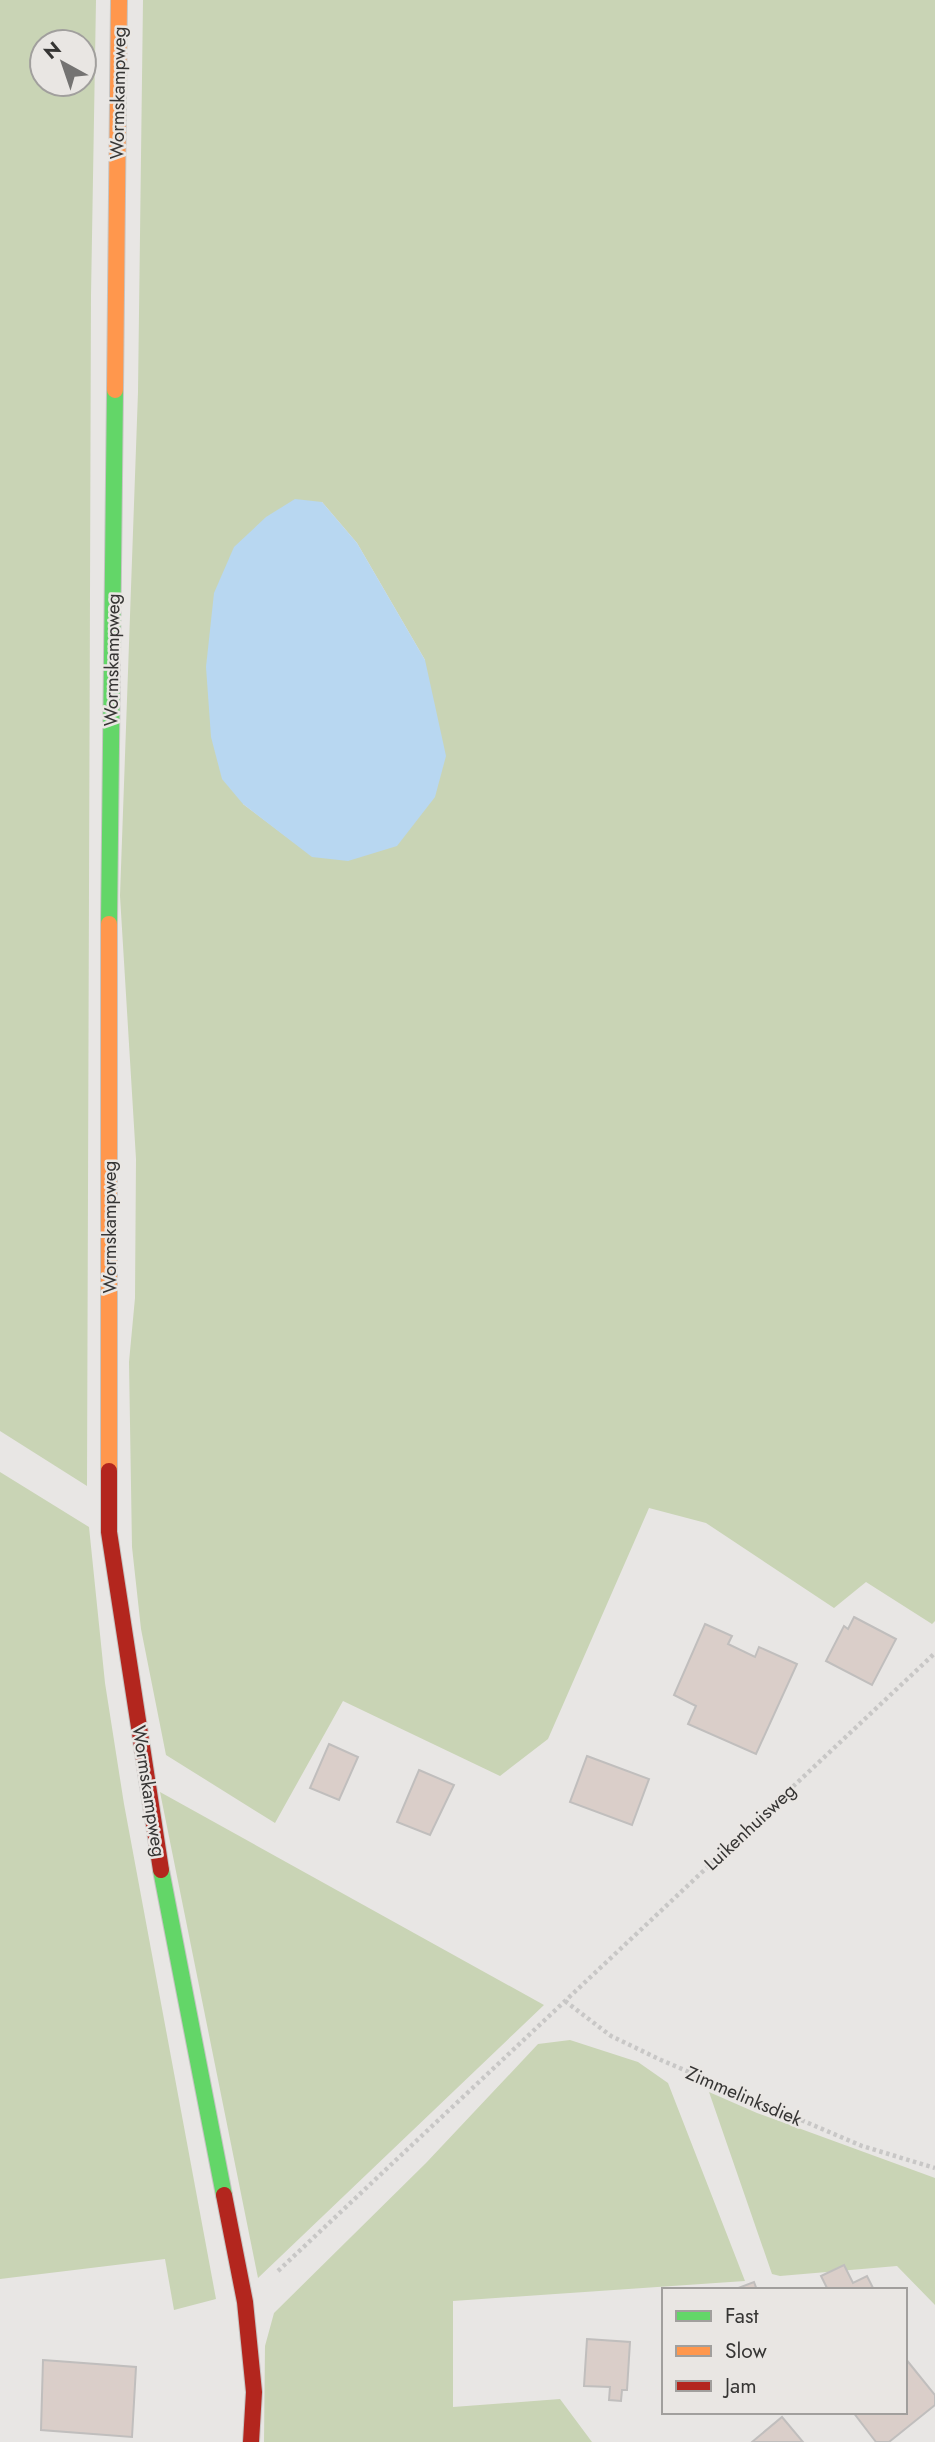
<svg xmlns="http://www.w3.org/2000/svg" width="935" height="2442" font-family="Jost,sans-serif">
  <rect width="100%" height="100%" fill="#e8e6e4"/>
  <path fill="#c9d4b5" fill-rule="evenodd" d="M0 0H96L91 296 87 1486 0 1431ZM42 42H84V84H42Z
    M143 0H935V1621L932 1624 866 1582 834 1608 706 1523 649 1508 548 1739 500 1776 343 1701 275 1823 166 1755 141 1629 132 1547 129 1362 135 1298 136 1159 120 896 138 392ZM322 502 357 543 425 660 312 856 243 804Z
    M0 1472 89 1527 105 1683 124 1804 216 2299 174 2310 165 2259 0 2279Z
    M160 1792 544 2005 258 2278Z
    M570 2040 638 2062 668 2083 745 2281 453 2301V2407L560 2399 592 2442H264L265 2346 274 2313 426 2163 538 2044Z
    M709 2092 757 2113 935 2178V2305L897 2266 780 2276 772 2274Z"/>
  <path fill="#b8d7f1" d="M295 499 322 502 357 543 425 660 446 756 435 797 397 846 348 861 312 857 243 804 222 779 211 737 206 667 214 593 234 547 266 517Z"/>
  <path fill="#dacec9" stroke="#c0bebd" stroke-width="2" d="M854 1617 896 1639 872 1685 826 1661 844 1626 848 1629Z
    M705 1624 732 1636 728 1644 755 1657 759 1647 797 1664 756 1754 688 1724 696 1706 674 1695Z
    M329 1744 358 1757 339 1800 310 1788Z
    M587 1756 649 1779 632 1825 570 1802Z
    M419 1770 454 1785 430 1835 397 1822Z
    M844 2265 853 2283 867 2276 874 2290H828L821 2276Z
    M754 2282 757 2290H733Z
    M587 2339 630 2342 627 2390H622L621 2401 609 2400 610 2387 584 2386Z
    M905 2358 935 2395V2405L889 2442H876L853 2412H905Z
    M43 2360 136 2367 132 2437 41 2430Z
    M782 2417 803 2442H752Z"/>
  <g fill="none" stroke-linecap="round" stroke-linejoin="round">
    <defs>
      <path id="fast" d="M109 924 115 390
        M161 1870 224 2195"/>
      <path id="slow" d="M115 390 119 0
        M109 924V1471"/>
      <path id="jam" d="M109 1471V1532L161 1870
        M224 2195 245 2302 254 2392 251 2442"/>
    </defs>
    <use href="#fast" stroke="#c5c4c2" stroke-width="18"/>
    <use href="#slow" stroke="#c5c4c2" stroke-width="18"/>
    <use href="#jam" stroke="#c5c4c2" stroke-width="18"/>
    <path stroke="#c8c7c6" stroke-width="4.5" stroke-dasharray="3.5 3.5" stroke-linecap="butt" d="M565 2001 611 2036 661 2060 862 2146 935 2168
      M278 2271 935 1653"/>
    <use href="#fast" stroke="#63d668" stroke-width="16"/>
    <use href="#slow" stroke="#ff974d" stroke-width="16"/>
    <use href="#jam" stroke="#b3261e" stroke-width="16"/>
  </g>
  <g text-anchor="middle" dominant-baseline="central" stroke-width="5" stroke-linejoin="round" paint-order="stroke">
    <g font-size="19" fill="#363534" stroke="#e9e6e3">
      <text transform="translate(118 93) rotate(-89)">Wormskampweg</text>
      <text transform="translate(112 660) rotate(-89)">Wormskampweg</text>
      <text transform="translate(109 1227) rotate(-90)">Wormskampweg</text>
      <text transform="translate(149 1791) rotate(81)">Wormskampweg</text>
      <text transform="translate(750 1827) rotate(-43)">Luikenhuisweg</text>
      <text transform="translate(744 2096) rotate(23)">Zimmelinksdiek</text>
    </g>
  </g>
  <rect x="662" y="2288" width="245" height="126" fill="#e9e6e3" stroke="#a19f9d" stroke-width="2"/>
  <rect x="676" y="2311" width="35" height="10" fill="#63d668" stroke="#a19f9d" stroke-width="2"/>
  <text x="725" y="2323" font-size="21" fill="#363534">Fast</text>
  <rect x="676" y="2346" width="35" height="10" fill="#ff974d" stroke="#a19f9d" stroke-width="2"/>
  <text x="725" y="2358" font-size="21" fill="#363534">Slow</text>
  <rect x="676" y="2381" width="35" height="10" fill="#b3261e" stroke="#a19f9d" stroke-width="2"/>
  <text x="725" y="2393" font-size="21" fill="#363534">Jam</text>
  <g transform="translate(63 63) rotate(320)"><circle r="33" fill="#e9e6e3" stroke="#a19f9d" stroke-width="2"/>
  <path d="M0-5L12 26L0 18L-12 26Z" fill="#747372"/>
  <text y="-10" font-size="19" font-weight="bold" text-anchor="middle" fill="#363534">N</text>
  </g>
</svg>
